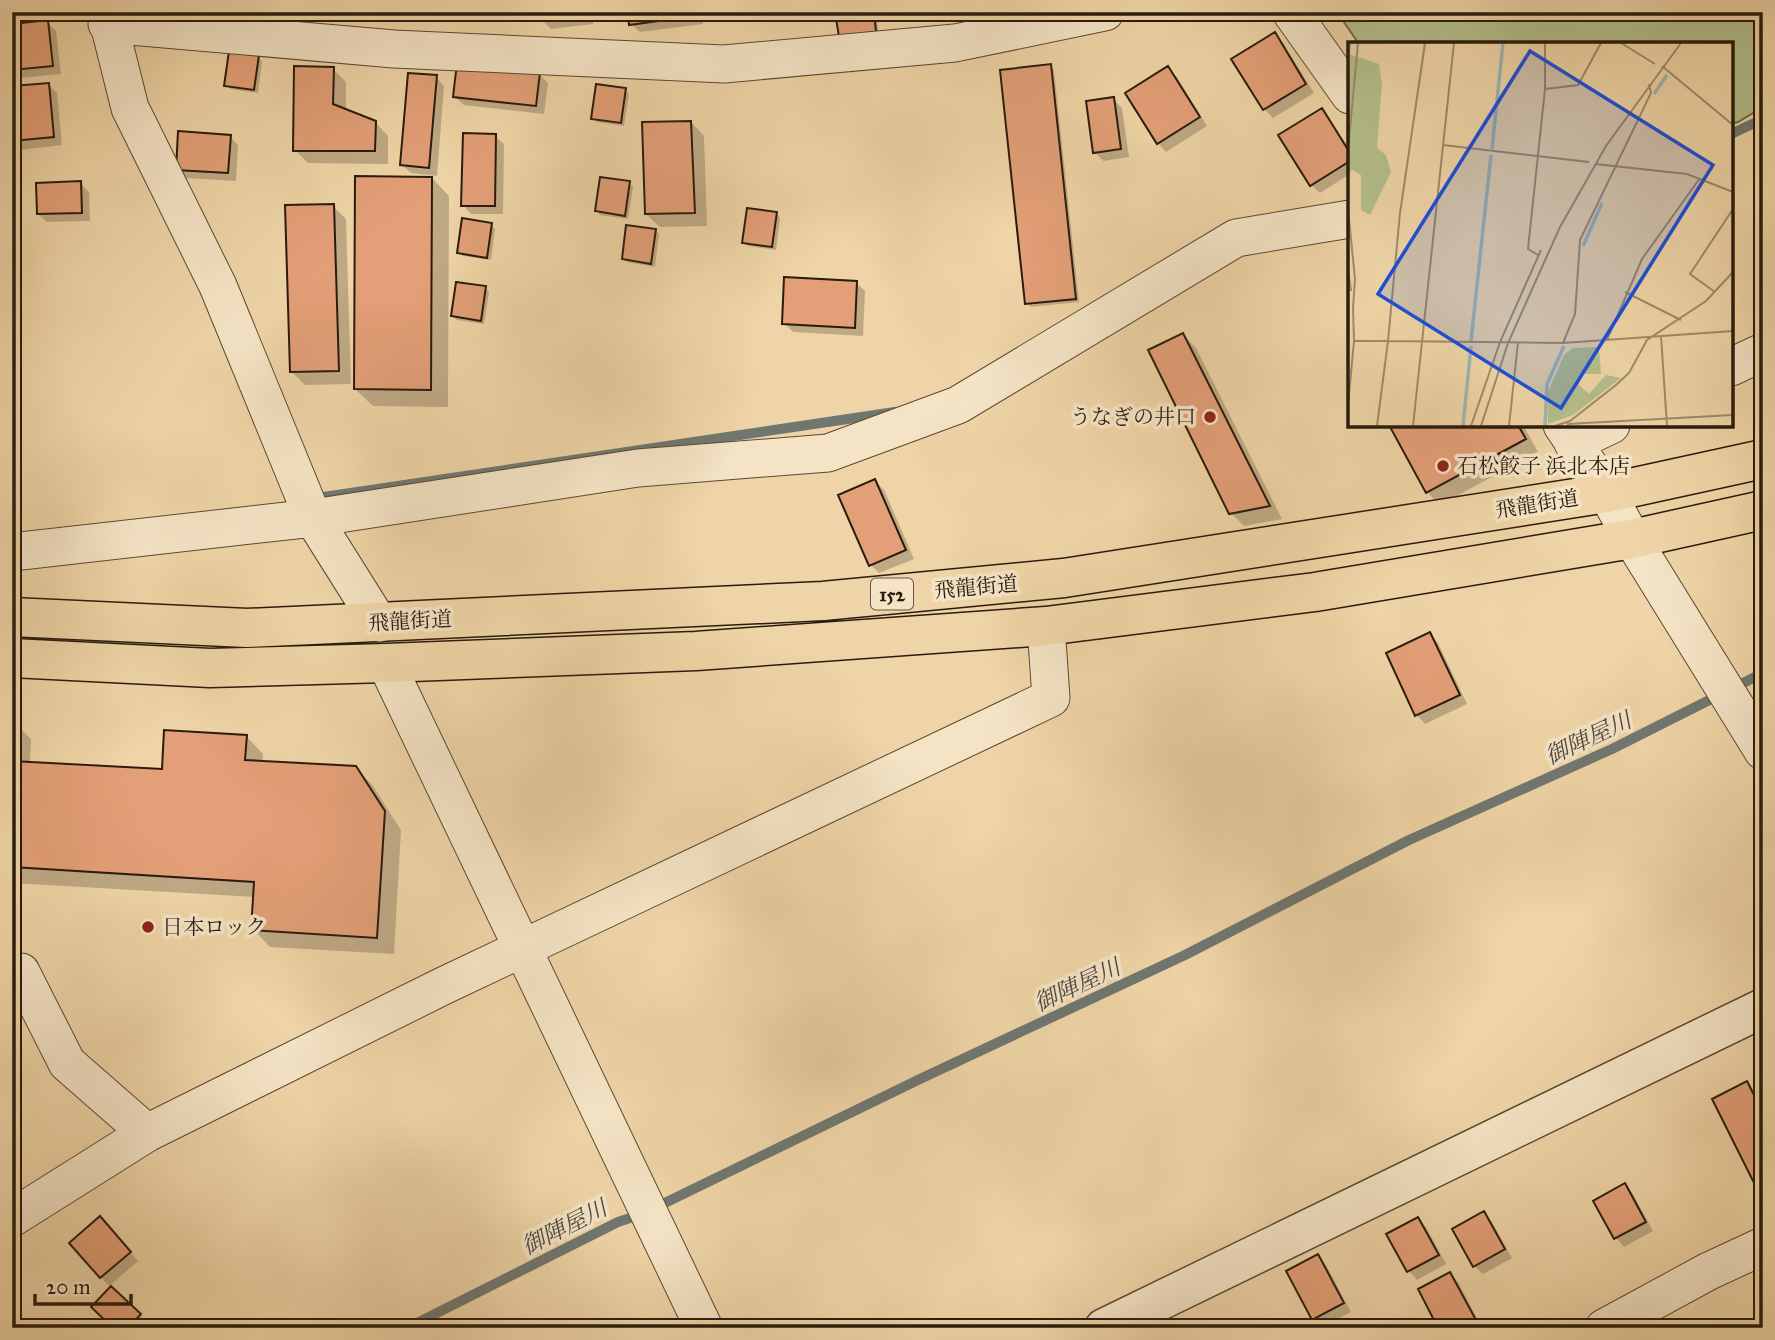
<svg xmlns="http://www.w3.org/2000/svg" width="1775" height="1340" font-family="'IM FELL Great Primer','Noto Serif JP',serif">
  <rect width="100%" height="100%" fill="#eed4a6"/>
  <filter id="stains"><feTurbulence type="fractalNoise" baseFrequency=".00286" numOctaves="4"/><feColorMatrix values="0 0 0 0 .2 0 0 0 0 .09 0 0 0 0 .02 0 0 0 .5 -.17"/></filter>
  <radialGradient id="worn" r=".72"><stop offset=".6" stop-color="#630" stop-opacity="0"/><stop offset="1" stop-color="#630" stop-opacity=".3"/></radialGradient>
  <path fill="#b3be8b" stroke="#6e6c4c" stroke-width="2" d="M1337 12H1763V107L1738 122 1731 124V44H1359Z"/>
  <path fill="#0003" d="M259 12H309V19L268 23Z
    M537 12H592L593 24 551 29 538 16Z
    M630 12H701L703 24 640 32 631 24Z
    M837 12H876L879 36Z
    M968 12H999V14L973 18Z
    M47 22 56 31 61 74 19 78 12 71V25Z
    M1275 34 1283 43 1314 93 1273 118 1264 109Z
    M258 57 262 61 258 93 230 89 226 85Z
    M1050 66 1054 70 1079 302 1031 307 1027 303Z
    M1168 68 1177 77 1207 126 1166 152 1158 143Z
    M333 69 346 82V111L375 122 388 136V164L308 163 295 150Z
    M539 74 548 83 544 114 464 105 455 97Z
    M436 77 444 86 437 176 411 173 402 165Z
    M48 85 57 93 62 145 20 150 12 142V88Z
    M625 90 629 94 624 126 597 122 593 118Z
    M1113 99 1122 108 1129 157 1103 161 1095 152Z
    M1322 110 1330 119 1350 150V174L1320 193 1311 185Z
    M691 122 704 136 707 226 660 227 646 214Z
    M495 136 504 144 503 214H471L463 205Z
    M230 137 238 145 236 181 186 178 178 169Z
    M432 178 449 196 448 407 373 406 355 389Z
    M80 183 89 192 90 221 47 222 38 214Z
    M629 183 633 187 628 219 600 215 597 211Z
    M333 206 346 219 351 384 305 385 291 371Z
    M777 214 780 218 776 250 748 246 744 243Z
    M491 225 495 229 491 260 463 256 459 253Z
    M655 230 659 234 655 267 627 262 623 259Z
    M856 283 865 291 863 336 793 332 784 323Z
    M485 288 489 292 484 324 457 320 453 316Z
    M1183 335 1196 348 1282 519 1244 526 1231 513Z
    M1391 425H1523L1538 452 1440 505 1427 492Z
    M875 481 884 490 914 559 879 573 871 565Z
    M1430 634 1438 643 1467 704 1425 724 1417 715 1388 654Z
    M12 721 31 739 30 764 164 771 246 736 263 754V763L356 768 373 786 401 830 394 954 270 947 253 929 255 897 12 883Z
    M1746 1083 1755 1092 1763 1107V1190L1756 1184Z
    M1625 1186 1633 1194 1653 1231 1624 1247 1616 1238Z
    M1483 1214 1492 1222 1512 1258 1483 1274 1474 1266Z
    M1418 1219 1426 1227 1446 1264 1417 1280 1409 1271 1388 1235Z
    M109 1227 138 1261 109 1286 101 1277Z
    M1318 1256 1326 1265 1351 1312 1322 1327 1313 1319Z
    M1450 1274 1458 1282 1482 1328H1440Z
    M111 1289 148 1324 144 1328H115Z"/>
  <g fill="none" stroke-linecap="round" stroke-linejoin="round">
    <path stroke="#707771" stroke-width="10" d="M1731 134 1763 119
      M317 498 895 412
      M407 1328 618 1222 642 1214 920 1079 1185 955 1409 840 1612 749 1763 673"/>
  </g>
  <path fill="#e39f77" stroke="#291b0e" stroke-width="2" d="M257 12H287L258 15Z
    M536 12H574L536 16Z
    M628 12H694L695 16 629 25Z
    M835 12H874L876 32 839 37Z
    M48 20 53 66 12 70V24Z
    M1275 32 1306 84 1263 110 1231 59Z
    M229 51 259 55 254 90 224 86Z
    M457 63 540 72 536 106 453 97Z
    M1051 64 1076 299 1025 304 1000 70Z
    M294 66 334 67 333 104 376 121 375 151H293Z
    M1168 66 1200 117 1157 144 1125 93Z
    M408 73 437 75 429 168 400 165Z
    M49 83 54 137 12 141V86Z
    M596 84 626 88 621 123 591 119Z
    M1114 97 1121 149 1093 153 1086 101Z
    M1322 108 1350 153V161L1310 186 1278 135Z
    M691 121 695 213 645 214 642 122Z
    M178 131 231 135 228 173 176 170Z
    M463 133 496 134 495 206H461Z
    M355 176 432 177 431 390 354 389Z
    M600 177 630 181 625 216 595 211Z
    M81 181 82 213 37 214 36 183Z
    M334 204 339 371 290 372 285 205Z
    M747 208 777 212 772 247 742 243Z
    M462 218 492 223 487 258 457 253Z
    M626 225 656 229 651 264 622 259Z
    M784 277 857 281 855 328 782 324Z
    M456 282 486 286 481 321 451 316Z
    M1183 333 1270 506 1229 514 1148 350Z
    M1389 425H1518L1526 439 1426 493Z
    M875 479 906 550 869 566 838 495Z
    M1430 632 1460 695 1415 716 1386 653Z
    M12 719 15 720 12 761 162 769 164 730 247 735 245 760 356 766 385 811 377 938 251 930 254 882 12 867Z
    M1747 1081 1763 1113V1181L1755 1185 1712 1099Z
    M1625 1183 1646 1222 1614 1239 1593 1201Z
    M1484 1211 1505 1249 1473 1267 1452 1229Z
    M100 1216 131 1252 100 1278 69 1243Z
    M1418 1217 1439 1255 1407 1272 1386 1234Z
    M1318 1254 1344 1303 1312 1320 1286 1271Z
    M1450 1272 1476 1320 1461 1328H1438L1418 1289Z
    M111 1286 141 1314 128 1328H113L91 1307Z"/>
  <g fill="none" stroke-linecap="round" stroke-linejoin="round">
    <defs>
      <path id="minor" d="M106 12 130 108 218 286 313 518 379 623
        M1291 12 1350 95
        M107 24 394 49 724 64 955 43 1105 12
        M1731 367 1763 352
        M1562 425 1607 493 1632 539 1763 751
        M1573 443 1611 425
        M12 552 313 518 638 468 828 453 958 405 1236 238 1350 219
        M386 663 704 1328
        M12 973 21 972 67 1063 147 1133
        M12 1218 147 1133 443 986 1051 698 1046 626
        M1604 1328 1709 1271 1763 1246"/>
      <path id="tertiary" d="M1104 1328 1763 1008"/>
      <path id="trunk" d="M12 617 247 628 823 601 1064 578 1607 493 1763 459
        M12 658 210 668 386 663 696 651 1046 626 1315 592 1632 539 1763 510"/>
    </defs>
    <use href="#minor" stroke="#5a4934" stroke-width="39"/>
    <use href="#tertiary" stroke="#5a4934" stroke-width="41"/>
    <use href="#trunk" stroke="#291b0e" stroke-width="41"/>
    <use href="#minor" stroke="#f4e3c5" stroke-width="37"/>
    <use href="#tertiary" stroke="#f4e3c5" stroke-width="38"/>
    <use href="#trunk" stroke="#eed4a6" stroke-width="38"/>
  </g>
  <g fill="#8f2418" stroke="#f4e3c5" stroke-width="2.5">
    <circle cx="1210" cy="417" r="7"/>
    <circle cx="1443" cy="466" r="7"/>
    <circle cx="148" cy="927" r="7"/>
  </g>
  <g text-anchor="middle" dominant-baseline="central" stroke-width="7" stroke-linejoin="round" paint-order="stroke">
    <rect fill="#f4e3c5" stroke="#665745" stroke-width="2" x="871" y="578.5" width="42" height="31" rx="5"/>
    <g font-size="19" font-weight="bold" fill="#291b0e">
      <text x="892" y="594">152</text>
    </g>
    <g font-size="21" fill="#291b0e" stroke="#f4e3c5" text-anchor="start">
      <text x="1196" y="417" text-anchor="end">うなぎの井口</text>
      <text x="1457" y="466">石松餃子 浜北本店</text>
      <text x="162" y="927">日本ロック</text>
    </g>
    <g font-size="21" fill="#291b0e" stroke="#f4e3c5">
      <text transform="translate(1537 504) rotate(-9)">飛龍街道</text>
      <text transform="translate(976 587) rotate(-5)">飛龍街道</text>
      <text transform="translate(410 621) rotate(-3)">飛龍街道</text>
    </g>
    <g font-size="23" font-style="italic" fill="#4c4940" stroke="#f4e3c5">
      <text transform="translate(1588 738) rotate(-25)">御陣屋川</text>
      <text transform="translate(1077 985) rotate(-25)">御陣屋川</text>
      <text transform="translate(564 1227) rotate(-27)">御陣屋川</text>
    </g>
  </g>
  <g transform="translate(1348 42)">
    <rect width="385" height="385" fill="#eed4a6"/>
    <path d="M0 1H4L1 12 31 22 34 42 29 106 38 113 43 130 22 173 13 168V133L4 128 0 132ZM251 305 253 332H233L231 343 241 352 258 333 273 336 225 373 200 382V350L216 313 225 306Z" fill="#b3be8b"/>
    <path fill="none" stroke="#9fb5b3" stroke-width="3.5" d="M306 52 319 33M144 107 155 1M235 204 254 161M123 299 143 113M115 384 123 304M197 384 199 342 216 304"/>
    <path fill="none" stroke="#9f8a69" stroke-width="2" d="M77 1 52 171 40 299 215 301 385 289M273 1 307 22M314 24 385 83M197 47 230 43 253 1M95 103 241 120M0 108 10 1M247 122 339 132 385 150M0 167 7 237 5 266M190 213 180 207 197 47V1M0 228 3 249M277 250 333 278M367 250 342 232 385 167M5 265 6 299M313 294 319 384M259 298 294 217 352 136M215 301 227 272 232 198 303 51 301 42M0 363 6 299H40L29 384M219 382 385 373M65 384 106 1M123 384 152 300 193 208M133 384 160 301 212 185 258 104 333 1M161 384 170 300M207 384 222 379 268 343 281 331 299 298 358 259 385 230"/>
    <path fill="#1d4ed8" fill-opacity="0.15" stroke="#1d4ed8" stroke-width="3.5" d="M182 9 365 123 213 366 30 252Z"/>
    <rect width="385" height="385" fill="none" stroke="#291b0e" stroke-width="3.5"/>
  </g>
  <rect width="1775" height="1340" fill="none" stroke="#eed4a6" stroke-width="42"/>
  <rect x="14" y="14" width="1747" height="1312" fill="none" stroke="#291b0e" stroke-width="3.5"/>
  <rect x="21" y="21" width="1733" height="1298" fill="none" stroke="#291b0e" stroke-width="2"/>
  <path d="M35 1294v10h96v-10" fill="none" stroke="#291b0e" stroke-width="3.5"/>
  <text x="46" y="1294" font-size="21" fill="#291b0e" stroke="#f4e3c5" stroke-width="5" paint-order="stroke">20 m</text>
  <rect width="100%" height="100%" filter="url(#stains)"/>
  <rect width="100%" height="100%" fill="url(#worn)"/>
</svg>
